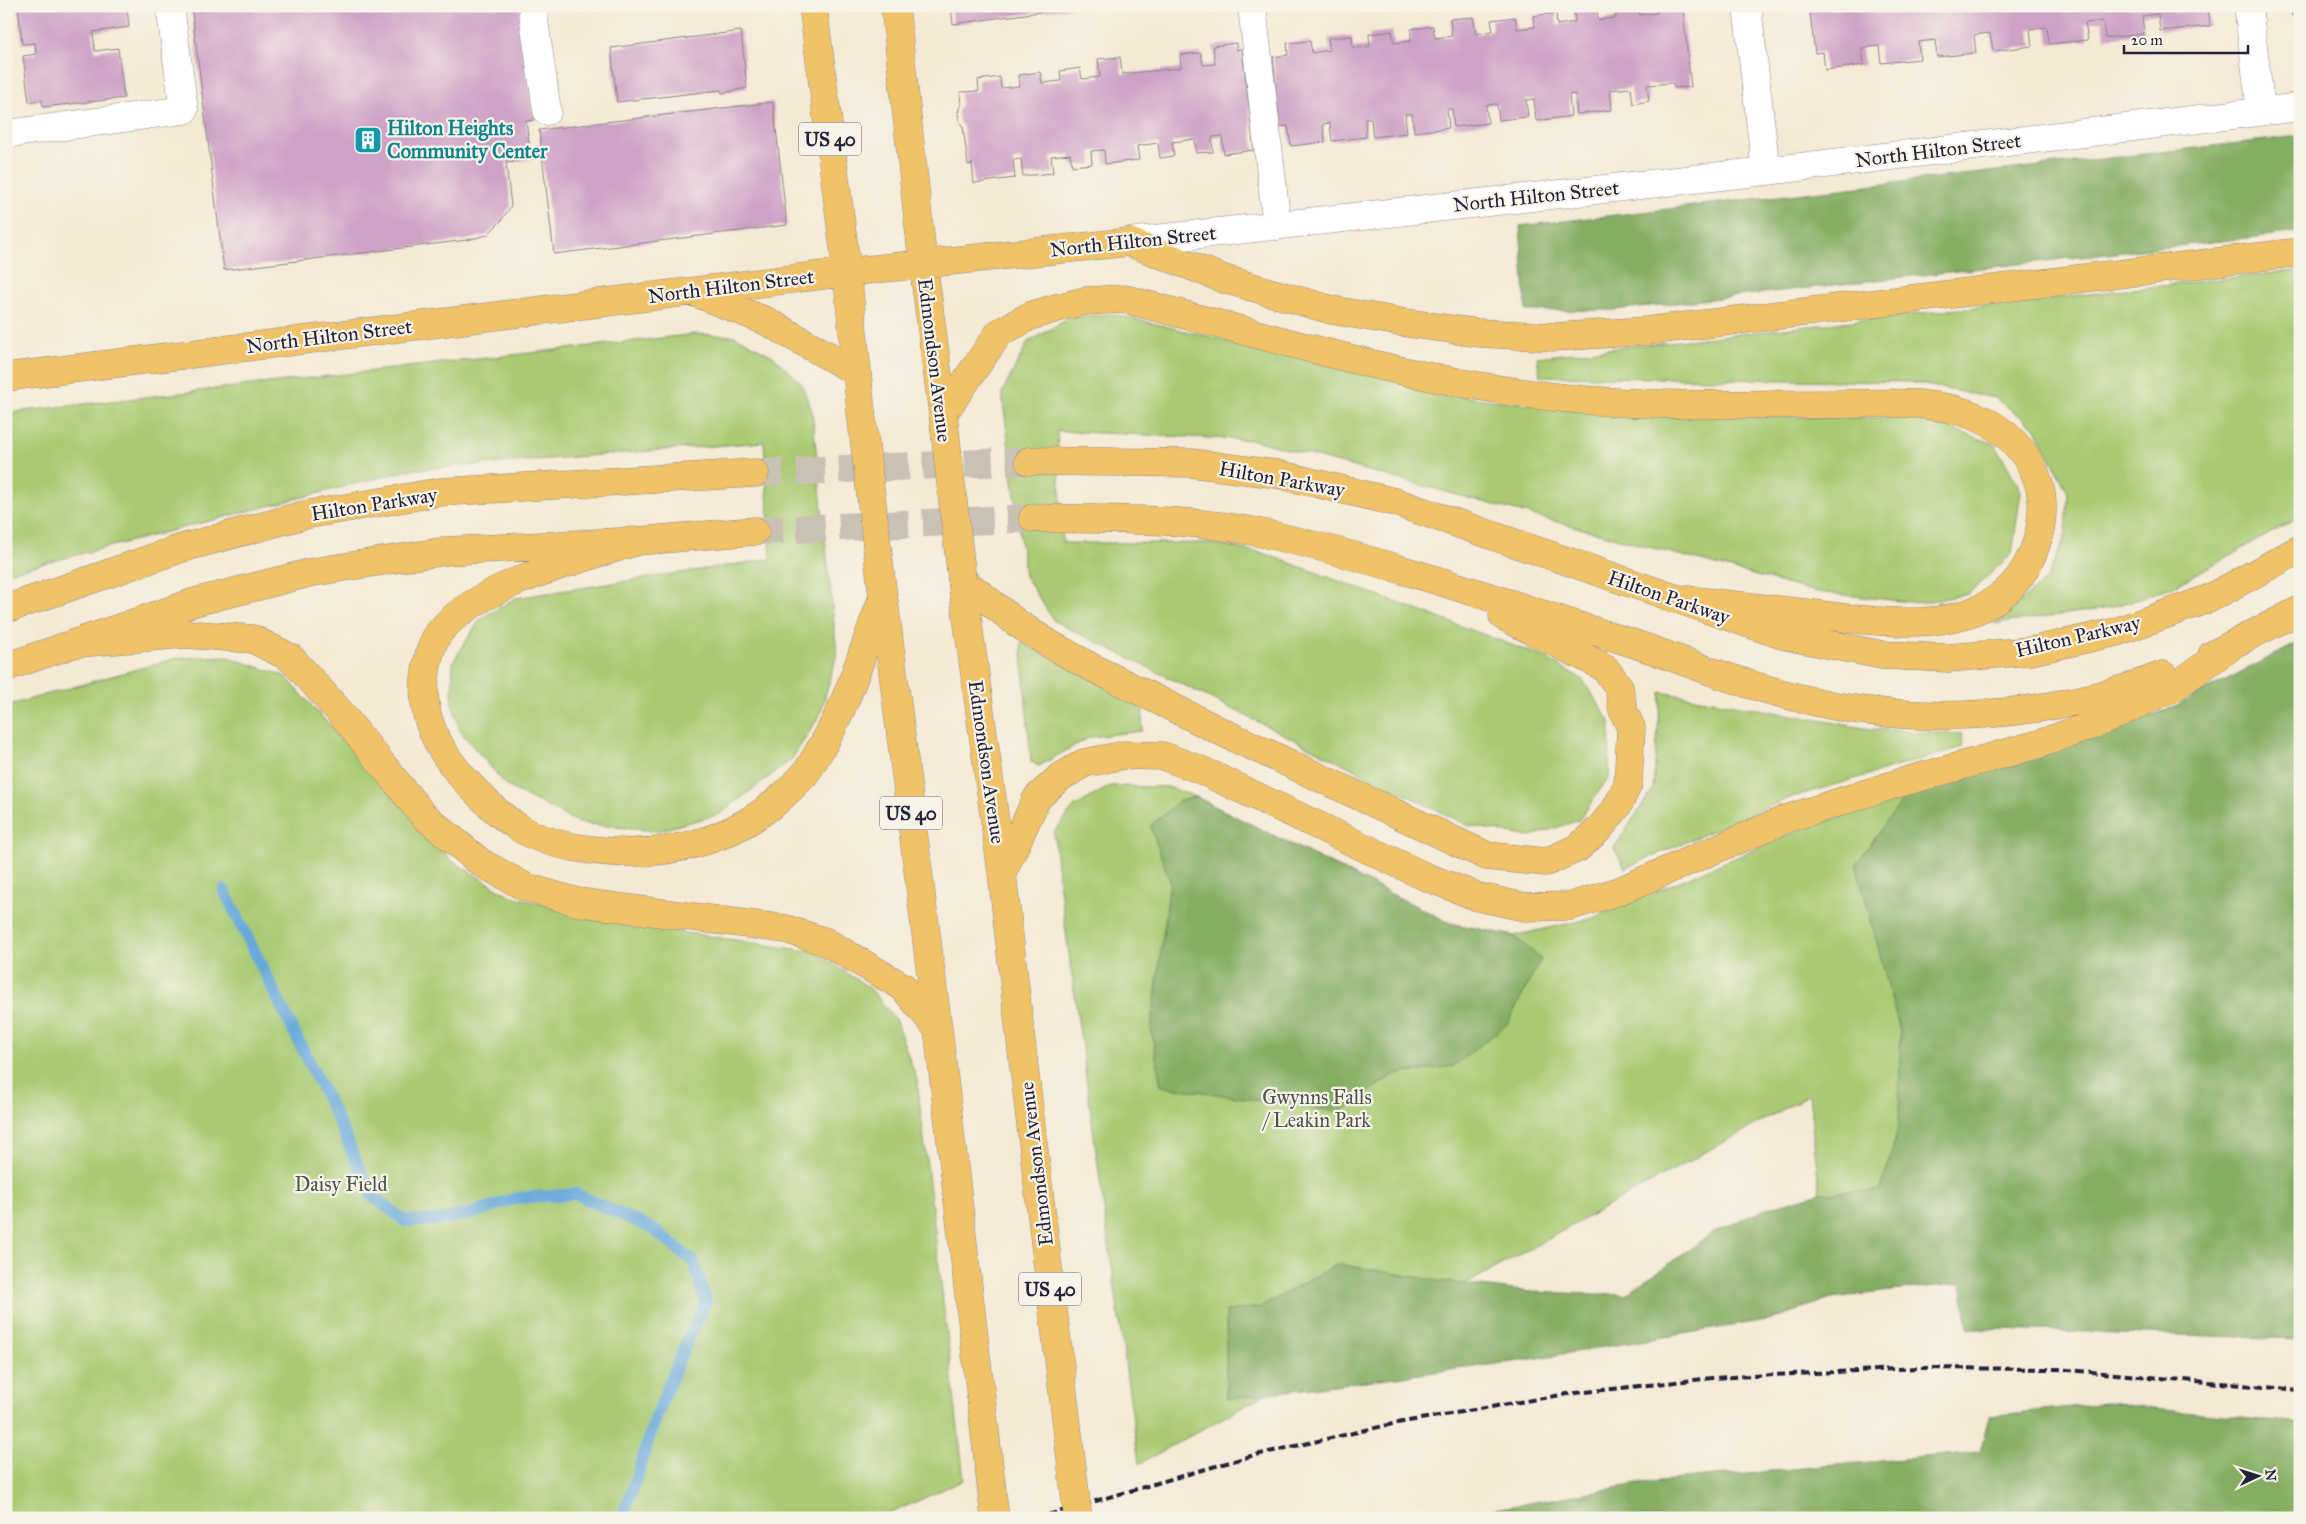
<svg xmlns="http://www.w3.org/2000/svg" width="2306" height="1524" font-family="'IM FELL Great Primer',serif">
  <rect width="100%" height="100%" fill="#f7f3e8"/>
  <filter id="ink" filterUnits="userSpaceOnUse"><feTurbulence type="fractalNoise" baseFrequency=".02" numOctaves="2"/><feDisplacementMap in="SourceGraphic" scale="10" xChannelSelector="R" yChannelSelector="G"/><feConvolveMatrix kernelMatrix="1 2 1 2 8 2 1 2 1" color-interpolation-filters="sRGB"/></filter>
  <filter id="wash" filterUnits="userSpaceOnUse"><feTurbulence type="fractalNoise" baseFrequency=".0096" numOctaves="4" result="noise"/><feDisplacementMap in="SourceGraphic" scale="20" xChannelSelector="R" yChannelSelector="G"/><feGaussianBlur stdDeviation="1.12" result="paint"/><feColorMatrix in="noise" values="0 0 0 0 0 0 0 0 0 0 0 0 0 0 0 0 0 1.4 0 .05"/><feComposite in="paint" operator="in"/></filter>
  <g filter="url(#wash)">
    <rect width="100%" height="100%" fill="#f4e9d4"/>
    <path fill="#a9ca72" stroke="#667656" d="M2300 270V517L2174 586 2110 608 1994 624 2047 579 2066 534 2068 493 2035 427 1995 398 1909 382 1540 376 1537 357Z
      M1113 314 1473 398 1641 416 1920 418 1995 444 2021 491 2012 554 1968 594 1920 603 1816 592 1254 440 1057 431 1063 543H1210L1263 553 1544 657 1582 679 1610 721 1609 777 1579 820 1529 837 1467 825 1054 621 1025 576 1002 393 1028 342 1071 317Z
      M696 334 735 336 773 356 801 383 812 411 837 654 820 715 792 759 720 814 657 831 579 823 507 786 460 731 452 703 453 662 480 619 515 598 771 559 764 442 409 470 6 573V413Z
      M1021 642 1143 705 1142 731 1090 737 1039 766 1031 762Z
      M2300 642 1831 1298 1809 1095 1139 1464 1057 866 1054 832 1074 807 1110 786 1168 787 1196 797 1450 923 1514 936 1593 918 1807 827 1904 798 2167 710Z
      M225 656 285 676 452 861 509 895 594 919 815 952 871 989 895 1019 917 1080 964 1480 880 1518H6V706L176 658Z
      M1661 692 1870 729 1962 734 1963 747 1789 798 1625 868 1614 848 1653 789Z"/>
    <path fill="#86ae64" stroke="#546850" d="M2300 136V232L1614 310 1526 311 1520 226Z
      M2300 642V1339L1968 1328 1961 1283 1831 1298 1773 1319 1520 1361 1226 1399V1311L1261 1307 1337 1264 1440 1281 1531 1292 1625 1295 1714 1232 1768 1208 1820 1193 1881 1190 1899 1125 1900 1031 1856 864 1904 798 2167 710Z
      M1196 797 1450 923 1514 936 1541 959 1508 1023 1454 1066 1393 1075 1339 1112 1161 1086 1151 1029 1170 881 1150 826 1179 801Z
      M2106 1403 2300 1423V1518H1443L1649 1482 1980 1452 1989 1416Z"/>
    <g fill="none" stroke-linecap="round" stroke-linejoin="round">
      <path stroke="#68a9dc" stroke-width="12" d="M224 890 342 1129 371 1195 405 1221 439 1220 473 1213 517 1198 576 1194 653 1229 694 1262 706 1303C686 1342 669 1382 654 1423 643 1455 635 1486 622 1518"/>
    </g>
    <g id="blocks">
      <path fill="#cea2c6" d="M18 6H114L115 10 127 8 129 27 93 32 95 51 118 48 124 98 43 107 42 100 29 102 23 56 36 54 35 43 22 44Z
        M241 6H519L534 120 526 121 531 159 506 163 511 206 501 221 487 235 467 240 224 270 192 12Z
        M951 6H1076V7L953 24Z
        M1615 6H1638L1640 15 1657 13 1656 6H1680V11H1683L1691 87 1674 88 1673 83 1647 85 1649 101 1633 104 1631 88 1610 90 1612 110 1577 114 1575 94 1569 95 1571 116 1536 121 1534 99 1526 100 1528 117 1499 120 1497 104 1486 105 1488 123 1454 127 1452 109H1447L1449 128 1414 132 1412 114H1405L1407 133 1373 137 1371 119H1365L1366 137 1332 141 1330 123 1323 124 1325 142 1291 146 1288 126 1280 127 1273 57 1288 55 1287 43 1310 41 1312 53 1330 50 1328 38 1352 36 1353 48 1370 46 1369 34 1392 31 1394 43 1411 41V29L1433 26 1435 38 1452 36 1450 19 1473 17 1476 34 1493 31 1491 20 1515 17 1517 29 1535 27 1533 16 1556 13 1557 25 1575 22 1574 10 1597 7 1598 20 1616 18Z
        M1809 6H2208L2210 26 2160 31 2158 14 2142 16 2144 34 2105 38 2103 21 2095 22 2085 23 2088 40 2049 44 2047 27 2038 28 2030 29 2032 46 1993 51 1990 33 1974 35 1976 53 1937 57 1935 40 1918 42 1920 59 1881 63 1879 46 1862 48 1864 65 1825 70 1823 52 1815 53Z
        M2291 6H2300V15L2292 16Z
        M741 31 747 88 722 93 721 90 617 102 611 48Z
        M1236 43V50L1242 49 1254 150 1224 154 1222 136 1212 137 1213 152 1196 153 1195 139 1172 142 1174 156 1160 158 1158 143 1137 146 1139 160 1105 164 1104 150 1091 151 1092 164 1072 166 1070 154 1051 156 1053 173 1023 176 1021 159 1013 160 1015 178 974 183 972 164 968 165 963 127 959 121 958 112 961 104 960 92 979 91 978 80 1000 77 1001 88 1019 86 1018 75 1040 72 1042 83 1061 81 1060 71 1080 68 1082 79 1100 77 1098 59 1120 57 1122 74 1181 68 1180 55 1201 53 1203 65 1215 64 1213 46Z
        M773 102 787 225 554 254 539 130Z"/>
    </g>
  </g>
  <g filter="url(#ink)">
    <use href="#blocks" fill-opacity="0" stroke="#8b8688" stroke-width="1"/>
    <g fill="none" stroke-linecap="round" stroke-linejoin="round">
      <path stroke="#cac1b5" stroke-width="28" stroke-dasharray="28 14" stroke-linecap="butt" d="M755 473 1029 461
        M755 531 1033 518"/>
      <defs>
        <path id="minor" d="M532 6 547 111
          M1252 6 1277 226
          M1747 6 1766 171
          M2248 6 2261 111
          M6 134 184 110 170 6
          M1129 242 1766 171 2300 107"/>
        <path id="major" d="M813 6 847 272 861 412
          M895 6 923 263 943 414
          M694 292 766 321 857 372
          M6 377 847 272 1129 242 1224 279 1332 310 1400 322 1479 333 1554 337 1646 331 2300 252
          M943 414 999 333 1030 316 1060 307 1085 301 1125 299C1276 338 1429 387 1585 400 1668 407 1752 404 1835 404 1883 404 1932 398 1977 417 2012 432 2040 465 2042 503 2043 525 2038 545 2027 565 1985 643 1877 621 1805 613 1760 608 1715 603 1670 598
          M1029 461 1191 463 1277 474 1395 502 1782 635 1882 655 1949 658 2031 651 2116 632 2208 599 2300 549
          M1033 518C1112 520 1194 517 1271 535 1394 563 1515 606 1635 644 1677 658 1719 676 1762 688 1793 697 1838 708 1870 711 1965 723 2074 710 2163 675
          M638 541C579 560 482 583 441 630 431 642 426 664 425 679 420 717 440 752 464 779 482 798 500 817 523 830 544 842 568 847 592 850 673 860 746 839 802 777 809 770 813 761 818 753 848 705 863 649 883 597
          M962 580 1017 623 1046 642 1091 667 1220 731 1487 856 1546 862 1578 848 1600 828 1617 807 1628 784 1631 728 1623 710 1619 687 1604 667 1503 616
          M962 580 1002 873 1023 1059
          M884 601 938 1029 995 1518
          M6 609 182 548 304 515 440 492 755 473
          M78 643 185 634 253 639 291 658 339 711 423 815 480 862 525 887 577 902 786 929 826 942 903 987 938 1029
          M2212 655 2300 610
          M6 667 195 602 313 572 446 551 638 541 755 531
          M1002 873 1037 798 1059 778 1084 763 1125 755 1163 756 1201 770 1424 876 1478 897 1525 907 1571 906 1619 891 1786 819 1899 783 2039 744 2098 723 2174 687 2228 649"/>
      </defs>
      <use href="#minor" stroke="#8b8688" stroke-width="29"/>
      <use href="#major" stroke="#8b8688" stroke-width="29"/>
      <use href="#minor" stroke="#fff" stroke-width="28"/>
      <use href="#major" stroke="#f1c369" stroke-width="28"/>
      <path stroke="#22223b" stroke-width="4" stroke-dasharray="8 4" stroke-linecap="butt" d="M1037 1518 1247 1457 1397 1423 1567 1394 1712 1378 1918 1368 2057 1369 2300 1390"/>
      <defs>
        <path id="major-bridge" d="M861 412 883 597
          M943 414 962 580
          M1023 1059 1078 1518"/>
      </defs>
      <use href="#major-bridge" stroke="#8b8688" stroke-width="29" stroke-linecap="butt"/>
      <use href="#major-bridge" stroke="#f1c369" stroke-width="28"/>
    </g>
  </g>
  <defs>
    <symbol id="building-square" viewBox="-11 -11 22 22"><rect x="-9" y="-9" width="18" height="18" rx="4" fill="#0f9aa8" stroke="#f7f3e8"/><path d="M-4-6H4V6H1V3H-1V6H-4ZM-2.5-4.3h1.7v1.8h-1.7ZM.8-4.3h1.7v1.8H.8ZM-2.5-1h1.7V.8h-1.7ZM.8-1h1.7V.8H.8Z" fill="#fff"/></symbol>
  </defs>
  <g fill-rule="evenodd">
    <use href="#building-square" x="352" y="124" width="32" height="32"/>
  </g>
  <g text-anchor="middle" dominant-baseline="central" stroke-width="4.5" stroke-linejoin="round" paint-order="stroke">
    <g fill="#f7f3e8" stroke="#62616f" stroke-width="1">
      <rect x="799" y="122.5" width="62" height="33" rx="4"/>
      <rect x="880" y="796.5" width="62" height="33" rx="4"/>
      <rect x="1019" y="1272.5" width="62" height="33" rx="4"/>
    </g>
    <g font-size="19" font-weight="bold" fill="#22223b">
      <text x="830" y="139">US 40</text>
      <text x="911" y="813">US 40</text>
      <text x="1050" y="1289">US 40</text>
    </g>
    <g font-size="20" font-weight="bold" fill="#0d838f" stroke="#f7f3e8" text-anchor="start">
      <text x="387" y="128">Hilton Heights<tspan x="387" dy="23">Community Center</tspan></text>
    </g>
    <g font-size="20" fill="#22223b" stroke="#f7f3e8">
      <text transform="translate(1938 150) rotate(-7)">North Hilton Street</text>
      <text transform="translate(1536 196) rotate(-6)">North Hilton Street</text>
      <text transform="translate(1133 241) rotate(-6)">North Hilton Street</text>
      <text transform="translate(731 286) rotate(-7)">North Hilton Street</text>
      <text transform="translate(329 336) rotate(-7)">North Hilton Street</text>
      <text transform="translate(935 360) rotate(83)">Edmondson Avenue</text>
      <text transform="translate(1282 479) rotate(10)">Hilton Parkway</text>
      <text transform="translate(374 504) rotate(-9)">Hilton Parkway</text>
      <text transform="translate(1669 597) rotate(19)">Hilton Parkway</text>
      <text transform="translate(2078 636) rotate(-13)">Hilton Parkway</text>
      <text transform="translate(987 762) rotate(82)">Edmondson Avenue</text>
      <text transform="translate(1036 1164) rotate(-97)">Edmondson Avenue</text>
    </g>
    <g font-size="20" fill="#4a544c" stroke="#f7f3e8">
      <text x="1317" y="1097">Gwynns Falls<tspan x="1317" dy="23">/ Leakin Park</tspan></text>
      <text x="341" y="1184">Daisy Field</text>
    </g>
  </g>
  <rect width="2306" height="1524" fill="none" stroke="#f7f3e8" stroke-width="25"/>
  <g transform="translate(2258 1476) rotate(86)" stroke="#f7f3e8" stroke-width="4" paint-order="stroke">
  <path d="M0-4L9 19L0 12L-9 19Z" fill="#22223b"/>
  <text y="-8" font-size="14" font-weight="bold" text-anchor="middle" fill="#22223b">N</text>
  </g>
  <path d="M2124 45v8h124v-8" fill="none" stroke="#22223b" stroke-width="2.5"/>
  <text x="2131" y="45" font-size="15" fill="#22223b" stroke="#f7f3e8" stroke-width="4" paint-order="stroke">20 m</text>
</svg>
